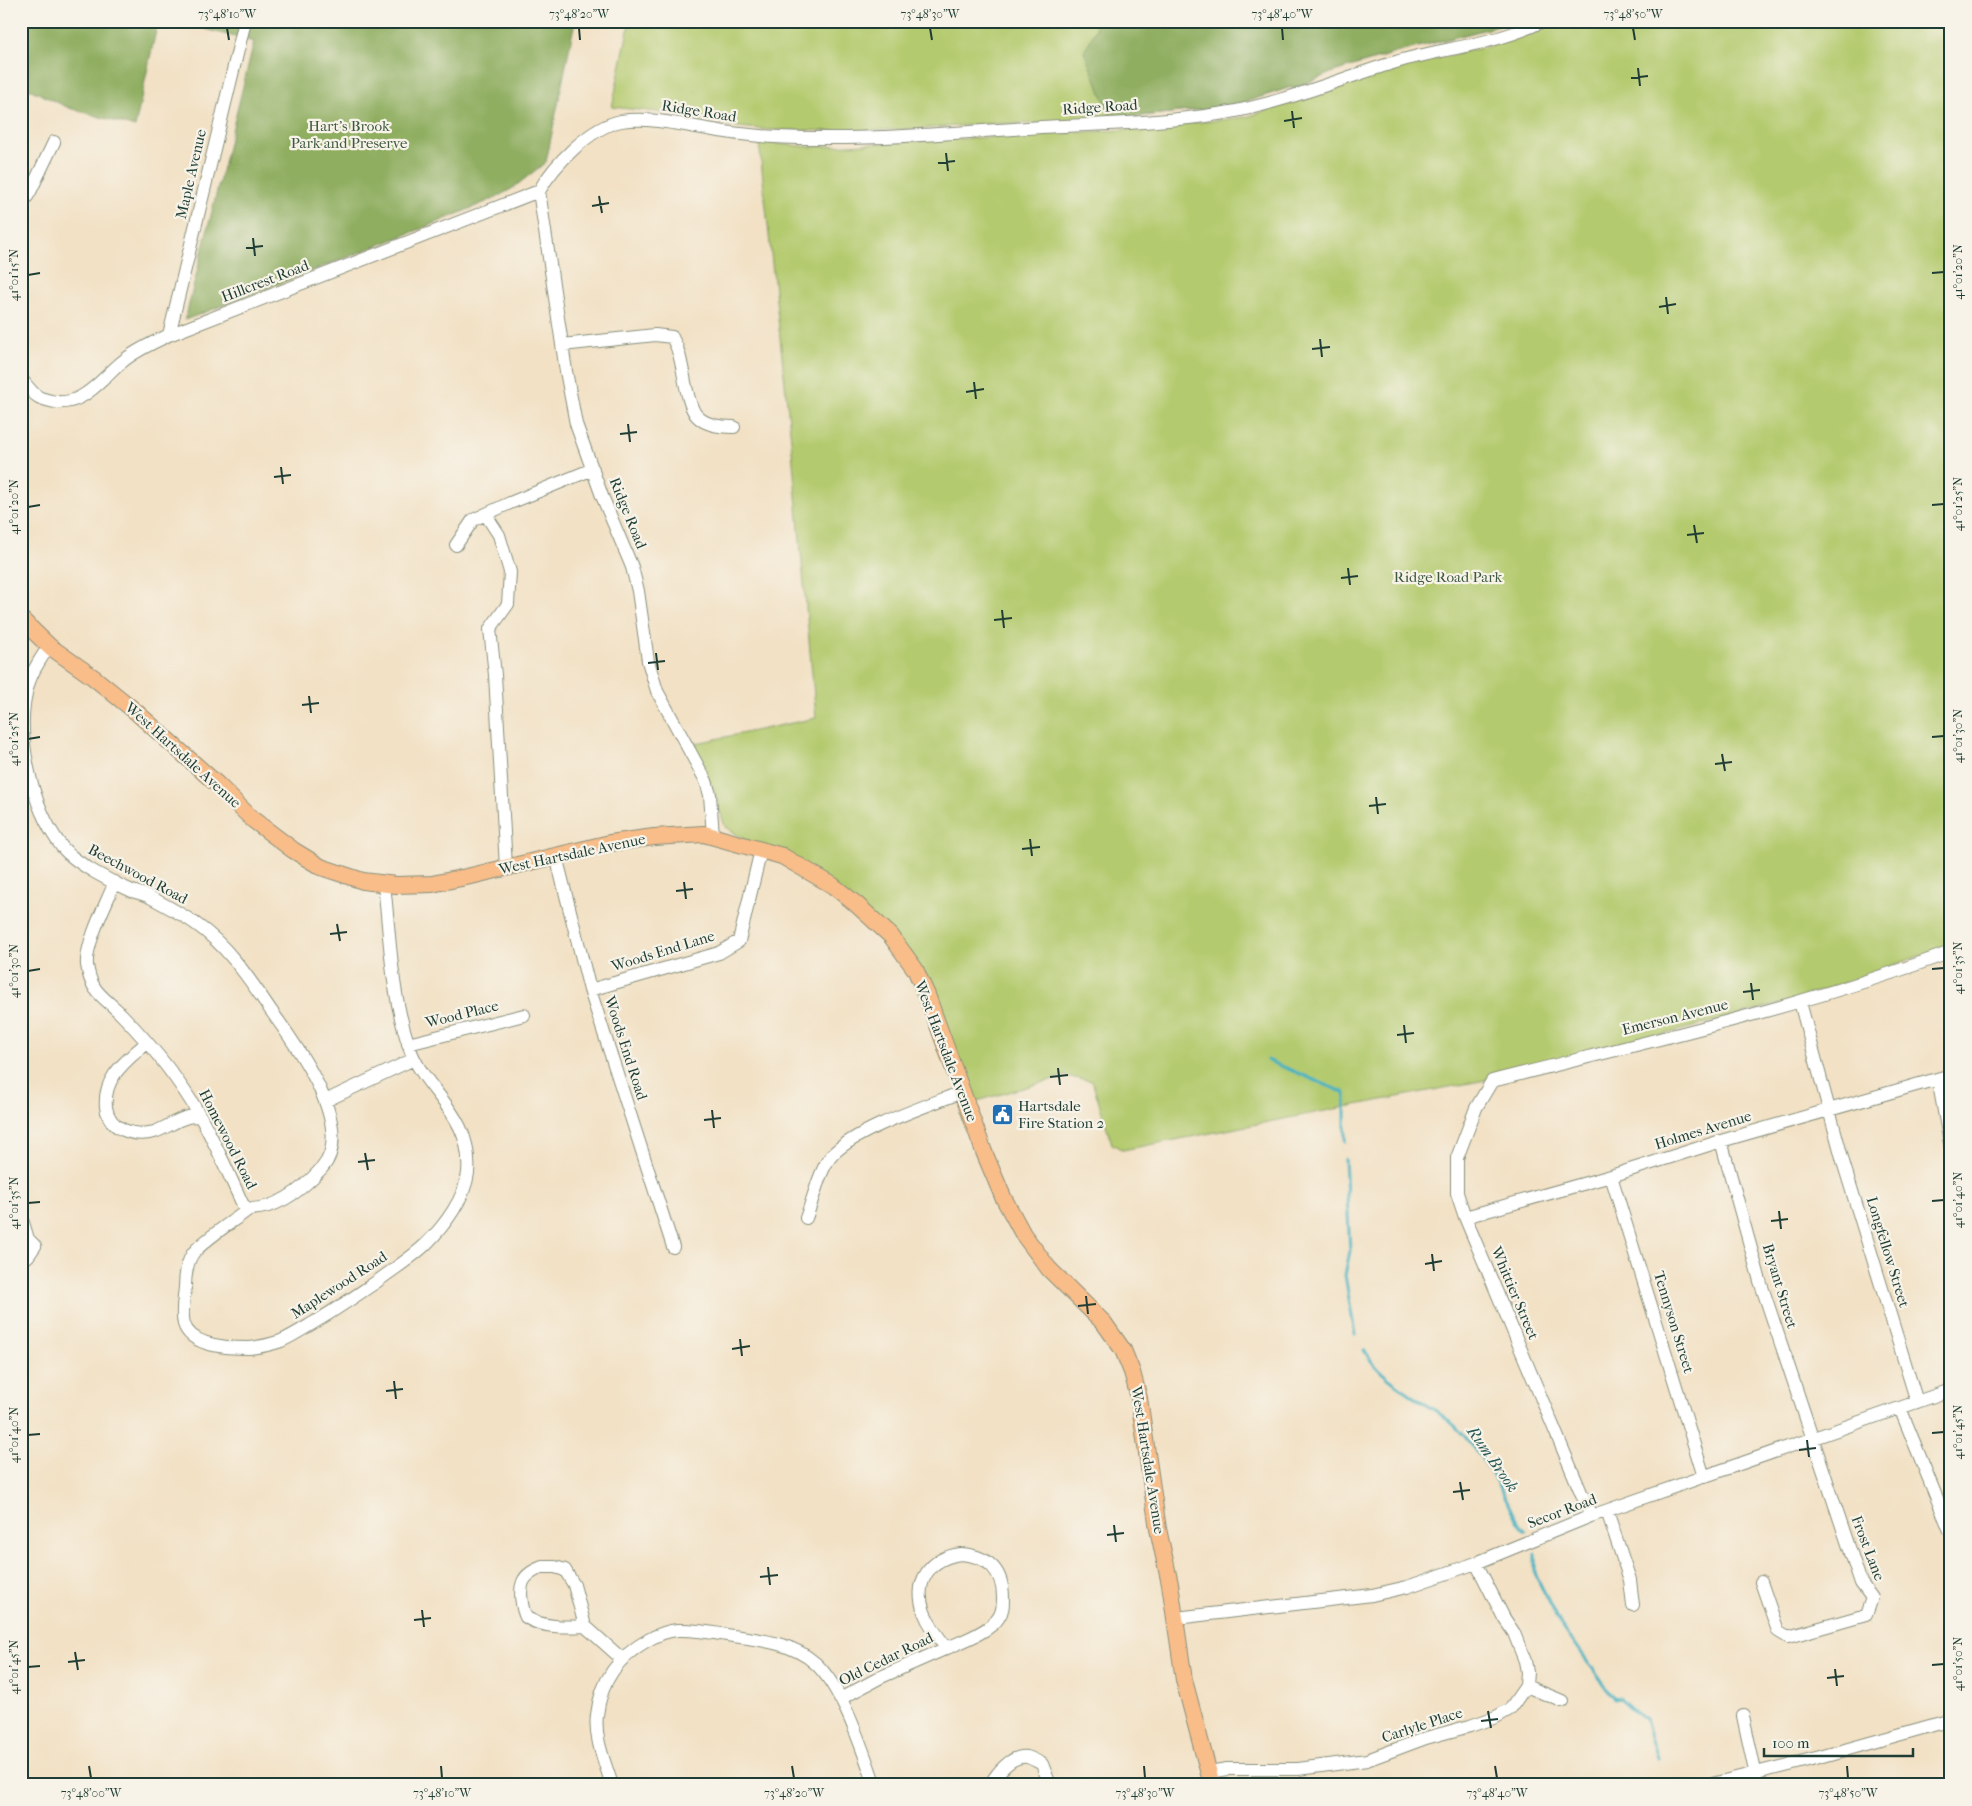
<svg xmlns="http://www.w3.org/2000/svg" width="1972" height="1806" font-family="'IM FELL French Canon',serif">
  <rect width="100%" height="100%" fill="#f7f3e8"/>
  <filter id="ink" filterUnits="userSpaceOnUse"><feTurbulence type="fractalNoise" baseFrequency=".02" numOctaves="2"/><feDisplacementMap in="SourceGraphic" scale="10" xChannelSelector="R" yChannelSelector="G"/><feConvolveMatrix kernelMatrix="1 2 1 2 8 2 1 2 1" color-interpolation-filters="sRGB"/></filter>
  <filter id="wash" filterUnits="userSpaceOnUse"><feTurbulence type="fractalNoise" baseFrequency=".0096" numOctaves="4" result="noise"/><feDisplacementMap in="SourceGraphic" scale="20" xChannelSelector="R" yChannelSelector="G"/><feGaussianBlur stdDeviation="1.12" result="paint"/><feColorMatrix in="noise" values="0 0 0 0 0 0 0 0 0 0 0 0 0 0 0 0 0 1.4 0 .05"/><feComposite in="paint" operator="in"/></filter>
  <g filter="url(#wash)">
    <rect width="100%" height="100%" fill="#f2e1c5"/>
    <path fill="#b4ca6e" stroke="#6a8451" d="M630 21H1517L1395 53 1333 72 1292 89 1291 87 1245 102 1208 109 1076 123 987 124 915 129 850 131 772 130 738 127 658 112 612 107Z
      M1553 21H1951V945L1788 1002 1501 1077 1123 1150 1112 1144 1092 1081 1065 1076 970 1103 891 932 725 827 713 789 692 744 816 718 791 440 759 142 811 147 1138 129 1246 117 1410 65 1510 41Z"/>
    <path fill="#8fae61" stroke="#57764a" d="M21 21H158L135 127 69 108 21 85Z
      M174 21H575L546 162 513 188 493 199 431 225 185 320 254 42Z
      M1095 21H1517L1395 53 1333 72 1292 89 1291 87 1245 102 1208 109 1112 119 1084 52 1096 29Z"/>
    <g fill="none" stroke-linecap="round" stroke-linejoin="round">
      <path stroke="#46b2c2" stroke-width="3" d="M1267 1060 1345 1093V1141
        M1345 1159 1350 1251 1345 1275 1355 1334
        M1364 1350C1383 1385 1426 1399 1455 1426 1473 1444 1488 1466 1500 1488 1509 1502 1513 1521 1526 1531
        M1535 1554V1574L1559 1621 1612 1696 1615 1699 1620 1698 1645 1721 1657 1758"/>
    </g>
  </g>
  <g filter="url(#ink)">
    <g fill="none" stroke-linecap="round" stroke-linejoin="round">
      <defs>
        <path id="minor" d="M21 206 30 192 54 142
          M169 335 245 21
          M562 345 655 335 672 337C674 342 677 346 678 351 684 367 686 405 697 416 706 426 722 427 734 427
          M21 379C26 384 31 392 37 396 39 398 44 399 47 400 80 411 100 380 122 362 136 350 153 343 169 335L539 191
          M486 515 499 535 510 572 508 604 490 629 495 675 506 867
          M456 545 473 520 510 503 593 469
          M49 646C42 657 33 669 29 682 13 730 31 807 62 847 76 864 111 882 132 891 138 893 144 894 150 897 165 905 182 914 196 924 228 946 250 980 272 1012 296 1045 357 1128 322 1168 303 1189 278 1209 249 1209 231 1223 209 1236 194 1252 187 1260 185 1277 185 1287 184 1299 181 1313 184 1324 191 1347 229 1348 249 1348 260 1347 272 1344 281 1341 292 1336 303 1329 313 1323 336 1310 357 1295 379 1280 395 1268 413 1257 427 1243 445 1225 465 1198 468 1173 473 1113 424 1093 409 1046 391 994 390 937 384 884
          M713 836 710 795 706 781 657 691 648 661 638 591 632 567 602 496 576 424 566 371 539 191C554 165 590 127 621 121 654 115 706 131 741 134 765 137 790 138 815 138 890 139 965 132 1041 127 1102 124 1164 123 1225 113 1283 103 1339 79 1396 62 1444 48 1498 44 1543 21
          M556 856 590 990 673 1247
          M115 882C107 902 85 944 87 965 91 994 105 997 123 1016 152 1046 179 1079 200 1116 216 1144 229 1175 243 1205L249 1209
          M590 990 719 953 739 941 761 850
          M1800 1002 1844 1165 1917 1402
          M147 1042C127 1061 103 1076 106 1107 109 1130 134 1137 154 1132 170 1127 183 1113 201 1117
          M408 1044 524 1015
          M1938 1079 1951 1149
          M325 1101 414 1059
          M1721 1141 1760 1281 1861 1583 1872 1598 1866 1615 1788 1637 1778 1631 1761 1582
          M1611 1176 1704 1477
          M21 1216 28 1239 35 1246 28 1256 21 1262
          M1465 1217 1611 1176 1721 1141 1951 1075
          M806 1218C813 1200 820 1167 833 1154 859 1128 927 1106 962 1092
          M1900 1408 1951 1533
          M1607 1511 1630 1580 1633 1605
          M1591 1516 1465 1217 1457 1193V1158L1476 1108 1492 1081C1646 1042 1802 1007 1951 952
          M961 1554C989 1556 1003 1571 1003 1598 1003 1605 1003 1611 999 1617 991 1631 961 1642 947 1648 938 1637 929 1625 924 1612 913 1581 930 1558 961 1554Z
          M542 1567H555L565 1570 574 1585 585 1626C567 1627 541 1628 526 1617 522 1609 519 1591 523 1582 526 1574 535 1570 542 1567Z
          M1176 1618 1372 1595 1407 1587 1476 1563 1591 1516 1951 1390
          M585 1626 622 1659
          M1526 1686 1562 1701
          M840 1699 881 1677 947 1648
          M1743 1716 1758 1785
          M1209 1772 1227 1769H1298L1367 1760 1426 1738 1470 1726 1496 1717 1510 1709 1526 1686 1527 1672 1525 1661 1514 1633 1504 1618 1476 1563
          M612 1785C605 1762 594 1739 597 1715 601 1680 618 1657 648 1640 657 1635 666 1631 677 1630 695 1629 715 1633 733 1636 762 1640 793 1643 815 1663 843 1688 862 1749 875 1785
          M990 1785C997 1773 1011 1755 1027 1757 1032 1758 1038 1762 1042 1764L1050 1785
          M1708 1785 1820 1757 1951 1720"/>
        <path id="major" d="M21 619 49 646 93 677 135 711 218 785 252 819 293 850 321 867 363 881 396 885 432 884 471 876 610 843 654 837 704 834 782 856 832 885 856 904 891 936 915 969 927 995 984 1152 1003 1197 1023 1234 1049 1269 1104 1323 1123 1350 1132 1372 1139 1398 1158 1529 1170 1584 1184 1680 1212 1785"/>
      </defs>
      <use href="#minor" stroke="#888f7c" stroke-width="14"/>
      <use href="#major" stroke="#888f7c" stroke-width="18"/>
      <use href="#minor" stroke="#fff" stroke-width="12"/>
      <use href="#major" stroke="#f8bd89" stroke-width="16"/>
    </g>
  </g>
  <path fill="none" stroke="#1f3d34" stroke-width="2" d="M227 28 229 40M579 28 580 40M930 28 932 40M1282 28 1283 40M1633 28 1635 40M1638 68 1640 86M1631 78 1648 76M1292 111 1294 128M1284 121 1302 118M946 153 948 171M938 163 955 161M599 196 602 213M592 206 609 203M253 238 255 256M246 248 263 246M1932 273 1944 272M28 275 40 273M1666 297 1668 314M1659 307 1676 304M1320 339 1322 357M1312 349 1330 347M974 382 976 399M966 392 984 389M628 424 630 442M620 434 637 432M281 467 283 484M274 477 291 475M1932 505 1944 504M28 507 40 505M1694 525 1697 543M1687 535 1704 533M1348 568 1350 585M1341 578 1358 576M1002 610 1004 628M994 620 1012 618M656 653 658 670M648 663 665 661M309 696 311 713M302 705 319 703M1932 737 1944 736M28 739 40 737M1722 754 1725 771M1715 764 1732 762M1376 797 1378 814M1369 806 1386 804M1030 839 1032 856M1022 849 1040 847M684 882 686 899M676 891 693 889M337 924 340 941M330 934 347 932M1932 969 1944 968M28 971 40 969M1751 983 1753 1000M1743 992 1760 990M1404 1025 1406 1043M1397 1035 1414 1033M1058 1068 1060 1085M1050 1077 1068 1075M712 1110 714 1128M704 1120 721 1118M365 1153 368 1170M358 1162 375 1160M1932 1201 1944 1200M28 1203 40 1202M1779 1211 1781 1229M1771 1221 1788 1219M1432 1254 1434 1271M1425 1264 1442 1261M1086 1296 1088 1314M1078 1306 1096 1304M740 1339 742 1356M732 1349 750 1346M394 1381 396 1399M386 1391 403 1389M1932 1433 1944 1432M28 1435 40 1434M1807 1440 1809 1457M1799 1450 1816 1448M1460 1482 1463 1500M1453 1492 1470 1490M1114 1525 1116 1542M1107 1535 1124 1533M768 1567 770 1585M760 1577 778 1575M422 1610 424 1627M414 1620 431 1618M75 1652 78 1670M68 1662 85 1660M1932 1665 1944 1664M28 1667 40 1666M1835 1669 1837 1686M1827 1678 1844 1676M1488 1711 1491 1728M1481 1721 1498 1719M89 1766 91 1778M441 1766 442 1778M792 1766 794 1778M1144 1766 1145 1778M1495 1766 1497 1778M1847 1766 1848 1778"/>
  <defs>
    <symbol id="civic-square" viewBox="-11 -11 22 22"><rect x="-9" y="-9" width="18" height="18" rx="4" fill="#1f6fb2" stroke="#f7f3e8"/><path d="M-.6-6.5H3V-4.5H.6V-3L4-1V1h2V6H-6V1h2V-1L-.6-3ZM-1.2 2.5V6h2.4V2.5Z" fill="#fff"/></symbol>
  </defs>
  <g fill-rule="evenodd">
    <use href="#civic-square" x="990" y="1102" width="25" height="25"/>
  </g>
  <g text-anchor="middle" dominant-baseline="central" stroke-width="4.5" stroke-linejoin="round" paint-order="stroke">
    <g font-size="15" fill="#1f3d34" stroke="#f7f3e8">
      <text transform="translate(1100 107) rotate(-4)">Ridge Road</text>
      <text transform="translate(699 111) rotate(9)">Ridge Road</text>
      <text transform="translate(191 174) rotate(-77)">Maple Avenue</text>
      <text transform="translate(265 281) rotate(-21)">Hillcrest Road</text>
      <text transform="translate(628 513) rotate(68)">Ridge Road</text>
      <text transform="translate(183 755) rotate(42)">West Hartsdale Avenue</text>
      <text transform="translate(572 854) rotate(-12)">West Hartsdale Avenue</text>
      <text transform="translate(138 874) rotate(28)">Beechwood Road</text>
      <text transform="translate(663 951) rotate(-17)">Woods End Lane</text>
      <text transform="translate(462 1014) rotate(-14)">Wood Place</text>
      <text transform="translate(1675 1017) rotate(-14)">Emerson Avenue</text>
      <text transform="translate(626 1048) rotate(72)">Woods End Road</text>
      <text transform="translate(946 1051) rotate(69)">West Hartsdale Avenue</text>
      <text transform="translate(1703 1130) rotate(-17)">Holmes Avenue</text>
      <text transform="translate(228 1139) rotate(63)">Homewood Road</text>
      <text transform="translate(1888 1252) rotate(73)">Longfellow Street</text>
      <text transform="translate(339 1285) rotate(-33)">Maplewood Road</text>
      <text transform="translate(1780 1286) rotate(73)">Bryant Street</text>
      <text transform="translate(1515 1293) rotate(67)">Whittier Street</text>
      <text transform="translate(1674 1322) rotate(73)">Tennyson Street</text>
      <text transform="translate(1148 1460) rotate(81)">West Hartsdale Avenue</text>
      <text transform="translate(1562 1511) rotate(-21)">Secor Road</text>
      <text transform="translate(1868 1548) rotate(69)">Frost Lane</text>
      <text transform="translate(886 1659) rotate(-26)">Old Cedar Road</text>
      <text transform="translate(1422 1725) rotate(-18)">Carlyle Place</text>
    </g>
    <g font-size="15" fill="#3d5940" stroke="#f7f3e8">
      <text x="349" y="126">Hart's Brook<tspan x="349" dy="17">Park and Preserve</tspan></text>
      <text x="1448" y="577">Ridge Road Park</text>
    </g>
    <g font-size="15" fill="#1f3d34" stroke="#f7f3e8" text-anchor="start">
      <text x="1018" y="1106">Hartsdale<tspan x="1018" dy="17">Fire Station 2</tspan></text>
    </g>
    <g font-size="16" font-style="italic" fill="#295a58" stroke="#f7f3e8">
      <text transform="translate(1493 1459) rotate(55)">Rum Brook</text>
    </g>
  </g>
  <rect width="1972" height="1806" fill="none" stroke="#f7f3e8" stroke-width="55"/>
  <path d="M1764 1748v8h149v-8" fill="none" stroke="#1f3d34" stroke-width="2.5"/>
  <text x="1772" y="1748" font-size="15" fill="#1f3d34" stroke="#f7f3e8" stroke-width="4" paint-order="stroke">100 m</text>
  <rect x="28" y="28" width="1916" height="1750" fill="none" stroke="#1f3d34" stroke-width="2"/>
  <g font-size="12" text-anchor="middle" fill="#1f3d34">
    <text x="227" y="18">73°48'10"W</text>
    <text x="579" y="18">73°48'20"W</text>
    <text x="930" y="18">73°48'30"W</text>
    <text x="1282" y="18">73°48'40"W</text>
    <text x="1633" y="18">73°48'50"W</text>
    <text transform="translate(1958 272) rotate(-90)" y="4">41°01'20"N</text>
    <text transform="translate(14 275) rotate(-90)" y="4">41°01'15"N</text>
    <text transform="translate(1958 504) rotate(-90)" y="4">41°01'25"N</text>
    <text transform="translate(14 507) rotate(-90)" y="4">41°01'20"N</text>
    <text transform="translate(1958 736) rotate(-90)" y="4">41°01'30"N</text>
    <text transform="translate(14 739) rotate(-90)" y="4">41°01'25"N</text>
    <text transform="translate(1958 968) rotate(-90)" y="4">41°01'35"N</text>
    <text transform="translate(14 971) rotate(-90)" y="4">41°01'30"N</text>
    <text transform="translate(1958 1200) rotate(-90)" y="4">41°01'40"N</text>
    <text transform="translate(14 1203) rotate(-90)" y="4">41°01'35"N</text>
    <text transform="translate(1958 1432) rotate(-90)" y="4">41°01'45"N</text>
    <text transform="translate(14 1435) rotate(-90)" y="4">41°01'40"N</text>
    <text transform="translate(1958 1664) rotate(-90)" y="4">41°01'50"N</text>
    <text transform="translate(14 1667) rotate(-90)" y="4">41°01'45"N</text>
    <text x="91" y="1797">73°48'00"W</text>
    <text x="442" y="1797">73°48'10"W</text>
    <text x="794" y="1797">73°48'20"W</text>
    <text x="1145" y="1797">73°48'30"W</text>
    <text x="1497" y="1797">73°48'40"W</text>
    <text x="1848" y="1797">73°48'50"W</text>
  </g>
</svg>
